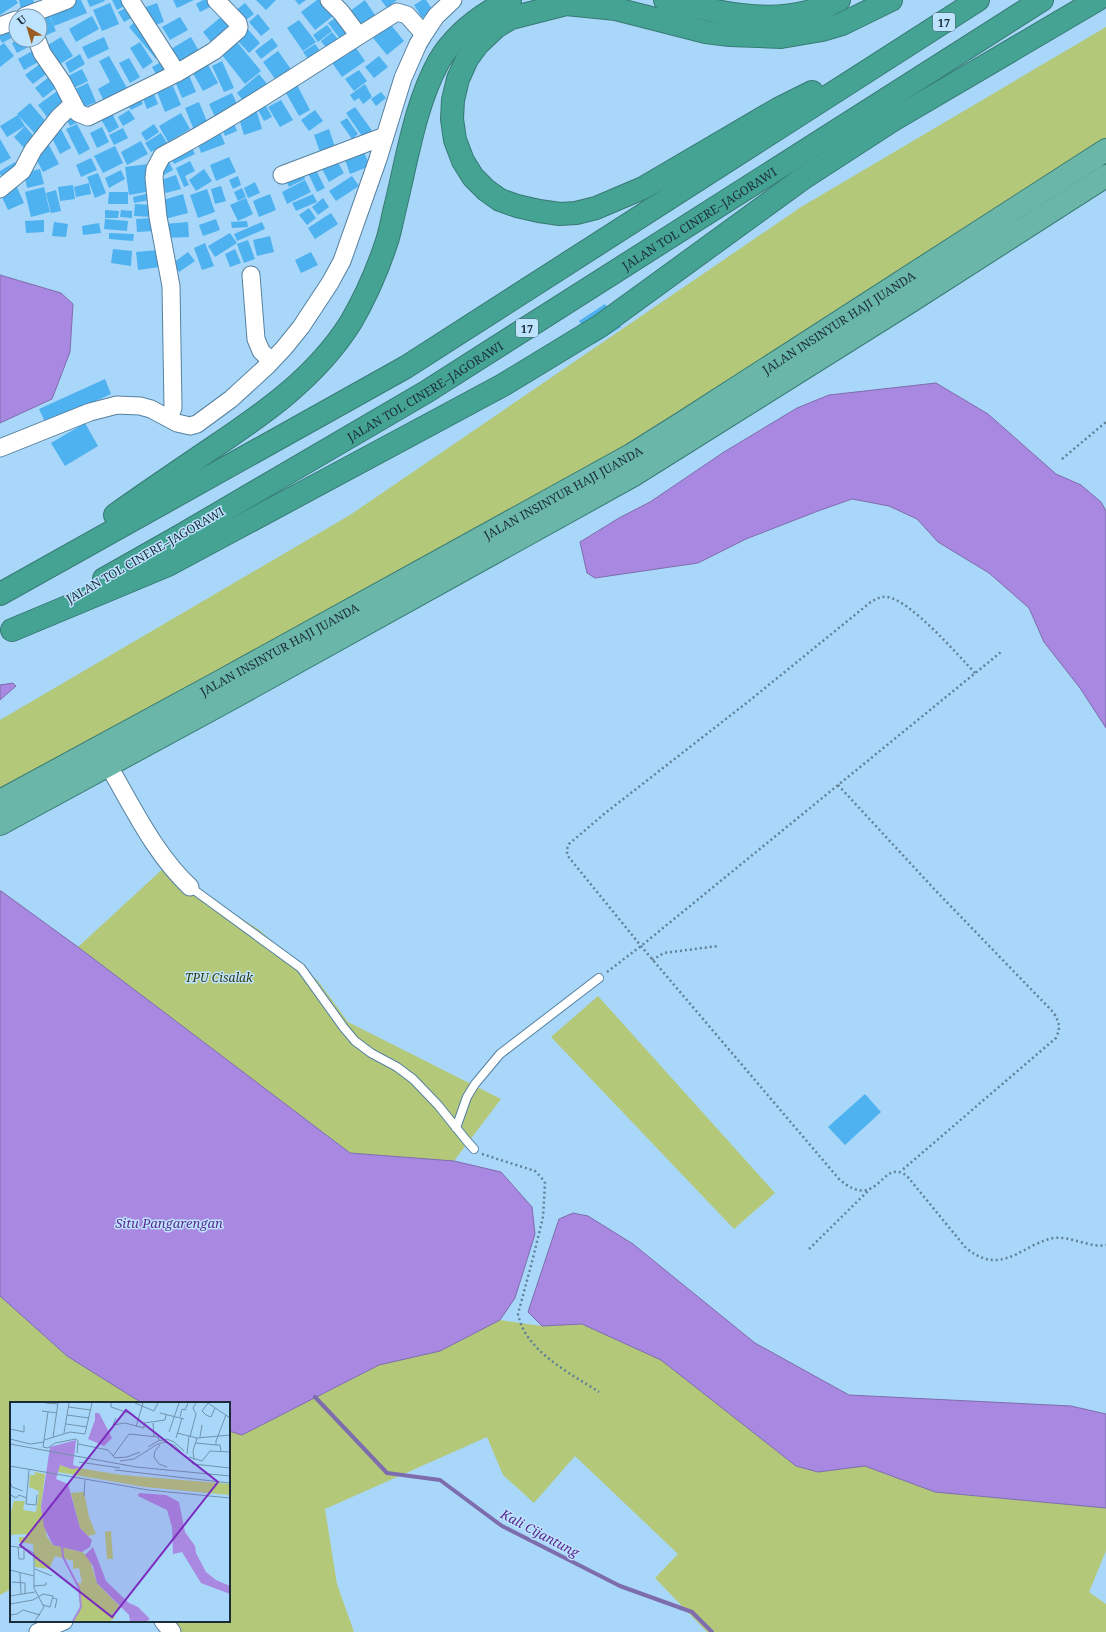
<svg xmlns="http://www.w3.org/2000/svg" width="1106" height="1632" font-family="'Noto Serif',serif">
  <rect width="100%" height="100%" fill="#a9d7f9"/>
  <path fill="#b4c879" d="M1106 27V138L595 467 56 760 0 788V720L350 515 801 207Z
    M167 865 190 886 258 929 318 981 348 1022 501 1099 454 1161 350 1153 78 947Z
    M598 996 775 1193 734 1229 551 1037Z
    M0 1296 67 1356 142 1403H11V1589L0 1595Z
    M500 1320 542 1326 582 1324 661 1360 796 1466 818 1472 865 1466 935 1492 1106 1508V1551L1089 1592 1106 1604V1632H707L655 1578 678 1554 575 1456 534 1503 503 1475 487 1437 325 1509 337 1584 354 1632H179L171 1621H229V1431L242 1435 379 1365 440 1351Z"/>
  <path fill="#a888e0" stroke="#7e6dae" d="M0 275 61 293 73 304 70 352 52 399 0 423Z
    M936 383 988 414 1056 474 1081 485 1101 502 1106 511V728L1080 688 1044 642 1029 608 989 573 938 542 917 519 889 506 852 499 818 511 746 539 698 563 595 578 587 573 580 542 619 518 650 502 724 452 797 408 829 395Z
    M13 683 16 686 0 700V685Z
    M0 891H1L78 947 350 1153 454 1161 501 1172 532 1207 535 1234 515 1298 500 1320 440 1351 379 1365 242 1435 229 1431V1403H142L67 1356 0 1296Z
    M573 1213 588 1216 633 1244 755 1343 849 1395 1071 1406 1106 1414V1508L935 1492 865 1466 818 1472 796 1466 661 1360 582 1324 542 1326 528 1312 559 1219Z"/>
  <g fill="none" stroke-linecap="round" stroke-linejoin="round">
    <path stroke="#7e6dae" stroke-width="4" d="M315 1397 387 1473 440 1480 502 1526 620 1586 692 1612 712 1632"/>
  </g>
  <path fill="#4eb1f0" d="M0 0H16L18 3 0 15Z
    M19 0H33L35 5 21 9Z
    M74 0H81L87 13 54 26 48 10Z
    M87 0H104L105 1 90 7Z
    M112 0H126L128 4 117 10Z
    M173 0H194L177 8Z
    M203 0H214L216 4 200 12 196 4Z
    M256 0H276L266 10Z
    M295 0H306L299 5Z
    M317 0H327L337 13 315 30 301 12Z
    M365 0 379 21 360 34 346 14Z
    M381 0H397L387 8Z
    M422 0H426L433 10 422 18 414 5Z
    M110 3 119 24 102 31 93 10Z
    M157 3 164 22 150 27 143 8Z
    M245 3 254 14 243 22 235 11Z
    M129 6 135 16 124 22 118 12Z
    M47 10 56 31 40 38V16Z
    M227 12 238 26 214 46 203 32Z
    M258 14 270 29 261 36 249 22Z
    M341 14 356 35 344 44 328 23Z
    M92 16 99 29 76 42 69 29Z
    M180 17 188 30 170 40 162 27Z
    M137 20 164 52 156 59 129 27Z
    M299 20 316 42 303 51 287 28Z
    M327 25 332 31 318 42 313 35Z
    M391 25 404 41 387 55 373 38Z
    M7 26 13 37 2 43 0 39V29Z
    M246 27 260 43 249 53 234 37Z
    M332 32 342 44 330 53 321 41Z
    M61 37 73 56 60 64 48 45Z
    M104 37 109 49 88 59 82 47Z
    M191 37 201 55 177 69 166 52Z
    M272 38 278 46 261 59 255 51Z
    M17 40H32L34 44 17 53 12 43Z
    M140 42 153 62 143 69 130 48Z
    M237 42 261 71 245 84 222 55Z
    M4 43 14 56 0 67V46Z
    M315 44 324 56 312 64 303 52Z
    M356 48 365 61 342 77 328 57 340 49 345 56Z
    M34 50 40 61 24 70 18 59Z
    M278 51 293 72 278 83 263 62Z
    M80 54 85 64 70 73 65 63Z
    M109 56 127 88 104 101 98 89 110 82 99 61Z
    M379 56 388 67 374 78 365 67Z
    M129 58 140 77 130 83 119 63Z
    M168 58 173 67 157 76 152 67Z
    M44 61 51 70 33 84 25 75Z
    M206 61 218 83 203 91 191 70Z
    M222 61 234 88 224 92 212 66Z
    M82 69 88 81 72 89 66 77Z
    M359 70 367 81 354 91 345 79Z
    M54 73 62 83 43 98 35 88Z
    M188 73 196 92 182 98 174 79Z
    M259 74 268 85 245 103 237 93Z
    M294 79 310 110 299 116 282 86Z
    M88 83 96 102 79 109 71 91Z
    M365 84 372 97 363 104 359 98 354 101 350 95Z
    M173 86 181 105 165 112 157 92Z
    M60 89 69 102 47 117 38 105Z
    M152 89 158 104 147 109 141 94Z
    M381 92 386 98 376 106 371 99Z
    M232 93 240 111 217 121 209 104Z
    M138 95 143 104 131 110 126 102Z
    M281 100 293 120 280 127 268 107Z
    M199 102 208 124 194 130 185 108Z
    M264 102 272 117 264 121 256 106Z
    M30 103 48 124 36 135 17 114Z
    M355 107 373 132 364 139 346 113Z
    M109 108 119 127 109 133 98 114Z
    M256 109 262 129 244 135 238 115Z
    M74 110 80 121 70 126 64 115Z
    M129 110 135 119 123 126 118 117Z
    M315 110 323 121 309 131 301 120Z
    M181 113 190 129 168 142 159 126Z
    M18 115 25 126 36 139 25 149 14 137 25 126 7 137 0 126Z
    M347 118 358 134 352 139 340 122Z
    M233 120 237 131 225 136 220 124Z
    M77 124 90 149 79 155 66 129Z
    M154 124 159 132 146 141 141 133Z
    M102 127 109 142 97 148 90 133Z
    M123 128 128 138 114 145 109 135Z
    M61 129 71 148 60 154 50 134Z
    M329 129 336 150 321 155 314 135Z
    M220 132 225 144 201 153 197 141Z
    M161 133 167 143 151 152 145 143Z
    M0 139 11 158 0 164Z
    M141 141 148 154 127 165 121 152Z
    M190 144 195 154 174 164 169 155Z
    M49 145 59 164 43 172 33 153Z
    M115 146 123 163 103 173 94 156Z
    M363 150 370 166 350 174 344 157Z
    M229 157 236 172 216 181 210 165Z
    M91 158 97 170 81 177 76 165Z
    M336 159 344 173 329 182 321 167Z
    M190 161 195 171 185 176 189 185 184 187 176 168Z
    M15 162 21 171 5 181 0 174V171Z
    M169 162 173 170 162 176 158 167Z
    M148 164 152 191 129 195 125 167Z
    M40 169 44 184 27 188 24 173Z
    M204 169 212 181 196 191 189 180Z
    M121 170 125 179 109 188 105 178Z
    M316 170 325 188 317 192 308 173Z
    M302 172 305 179 289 187 286 180Z
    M98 173 106 193 95 198 87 177Z
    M176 175 181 189 166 193 161 180Z
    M238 176 241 185 233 189 229 180Z
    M352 176 359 186 336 201 329 191Z
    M305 180 311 192 287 204 282 192Z
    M255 182 260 193 248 198 244 188Z
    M15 183 24 203 8 210 0 193Z
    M89 183 91 194 76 197 74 187Z
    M73 185 75 199 60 201 58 187Z
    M221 186 226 201 215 204 211 189Z
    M44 187 50 212 31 217 25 192Z
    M242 188 246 197 238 201 234 192Z
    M207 189 215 212 198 218 190 195Z
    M56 190 61 211 51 213 46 193Z
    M109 192H128V204H108Z
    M154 192 155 199 134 203 133 197Z
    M183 194 188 213 165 219 160 201Z
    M270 194 276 210 259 217 253 201Z
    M313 194 317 202 296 211 292 203Z
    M246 198 253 214 238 221 230 205Z
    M323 198 329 207 318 215 312 207Z
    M135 204 154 205 153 217 134 216Z
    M309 208 316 218 307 225 299 215Z
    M105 210 119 211 118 218H105Z
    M121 210 132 211V218L120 217Z
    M331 213 338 224 315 239 308 228Z
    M153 218 154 231 137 232 136 219Z
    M105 219 128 221 127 231 104 229Z
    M216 219 220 230 203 236 199 225Z
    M44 220V232L26 233 25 221Z
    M247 221 248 227 232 228 231 222Z
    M54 222 68 224 66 237 52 236Z
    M188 222 189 237 165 238 164 224Z
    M262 222 265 229 237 241 234 234Z
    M99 223 101 233 83 235 82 226Z
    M109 233 134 234 133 241 109 239Z
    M230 233 237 243 215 257 208 246Z
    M270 236 274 252 257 256 253 240Z
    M248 240 255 259 244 263 237 244Z
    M205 243 214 266 202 270 194 248Z
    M113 249 132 251 131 266 111 263Z
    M235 249 241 263 230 267 225 254Z
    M158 250 160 267 138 270 136 252Z
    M188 252 195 261 179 272 173 263Z
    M311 252 318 265 301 273 295 260Z
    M605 304 621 327 594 344 579 321Z
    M105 379 111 394 46 424 39 409Z
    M85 423 98 446 65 466 51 443Z
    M865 1094 881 1112 845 1145 828 1127Z"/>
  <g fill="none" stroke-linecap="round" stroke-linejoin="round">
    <defs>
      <path id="service" d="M190 887 301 968 344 1028 355 1041 371 1053 397 1067 413 1079 438 1105 466 1140 474 1149
        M456 1128 467 1097 475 1084 500 1054 599 978"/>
      <path id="minor" d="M130 0 177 73
        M329 0 341 12 359 36
        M25 16 67 0
        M0 26 16 20
        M37 40 42 53 62 82 78 113 88 117 177 73 214 51 238 30 239 27 238 23 216 0
        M282 175 385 136
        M0 189 22 171 33 150 59 117 73 104
        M251 275 256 339 261 351 271 361
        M169 418 173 408 171 286 158 217 154 178 155 169 162 156C243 113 319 60 397 12L407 15 424 34
        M0 448 90 412 117 405 140 406 151 409 177 423 190 426 197 424 231 399 267 366 284 348 301 327 330 283 342 261 378 159 403 78 418 44 424 34 436 16 453 0
        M108 765C133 807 154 853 190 887
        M163 1621 172 1632
        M38 1632 64 1621"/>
      <g id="trunk">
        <path id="s1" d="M0 801 223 680 631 455 682 423 1106 150"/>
        <path d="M0 824 234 697 632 476 908 303 1106 176"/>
      </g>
      <g id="motorway">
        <path d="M665 0C724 13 782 30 839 0"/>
        <path d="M812 92 778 109 643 188 596 208 576 213 560 214 539 211 517 206 500 200 486 190 473 177 463 161 455 140 452 119 453 100 458 79 467 59 478 44 496 27 511 18 566 4 616 9 706 32 730 35 781 37 822 30 842 24 891 0"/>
        <path d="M115 515C146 493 177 472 208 451 262 415 316 378 351 322 365 298 377 271 386 244 390 233 392 220 395 208 407 160 415 104 439 61 455 34 482 14 510 0"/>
        <path id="s2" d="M104 579 180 536 426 392 1042 0"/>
        <path d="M0 594 406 367 978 0"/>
        <path d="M12 630 168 565 503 385 600 326 802 179 893 120 1097 0"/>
      </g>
    </defs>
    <use href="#service" stroke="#5581a0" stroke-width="10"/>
    <use href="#minor" stroke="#5581a0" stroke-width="19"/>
    <use href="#trunk" stroke="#367a74" stroke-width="24"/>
    <use href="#motorway" stroke="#367a74" stroke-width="24"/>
    <path stroke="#608097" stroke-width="2.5" stroke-dasharray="2 3" stroke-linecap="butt" d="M1062 459 1106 422
      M975 673C959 656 909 599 887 597 881 596 877 599 872 601L749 701 604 814 569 844 567 849V855L641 946 839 1179C879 1214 881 1156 907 1176L966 1248C992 1269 1008 1259 1034 1245 1041 1242 1047 1239 1054 1238 1072 1236 1089 1248 1106 1245
      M838 785 936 891 1054 1013C1059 1023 1061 1027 1056 1038L901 1171
      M652 960 664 953 718 946
      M607 972 641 946 1001 652
      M482 1154 535 1171 541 1177 545 1183 543 1217 533 1258 518 1314C525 1351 570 1373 599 1392
      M809 1249 869 1190"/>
    <use href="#service" stroke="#fff" stroke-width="8"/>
    <use href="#minor" stroke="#fff" stroke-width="17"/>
    <use href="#trunk" stroke="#6ab6a8" stroke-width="22"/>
    <use href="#motorway" stroke="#45a393" stroke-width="22"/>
  </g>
  <g text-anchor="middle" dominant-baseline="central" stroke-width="3" stroke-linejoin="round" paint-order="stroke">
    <g fill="#bee3ff" stroke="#4c6475" stroke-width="1">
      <rect x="933" y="13" width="22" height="18" rx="3"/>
      <rect x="516" y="319" width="22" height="18" rx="3"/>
    </g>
    <g font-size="11" font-weight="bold" fill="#1b2d3a">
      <text x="944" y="22">17</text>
      <text x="527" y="328">17</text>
    </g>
    <g font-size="12" fill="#1b2d3a" stroke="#bee3ff">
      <text stroke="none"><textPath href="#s2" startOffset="696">JALAN TOL CINERE–JAGORAWI</textPath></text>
      <text stroke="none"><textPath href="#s1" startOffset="966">JALAN INSINYUR HAJI JUANDA</textPath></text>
      <text stroke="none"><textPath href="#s2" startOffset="372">JALAN TOL CINERE–JAGORAWI</textPath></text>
      <text stroke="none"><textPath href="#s1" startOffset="642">JALAN INSINYUR HAJI JUANDA</textPath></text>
      <text transform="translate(145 555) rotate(-30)">JALAN TOL CINERE–JAGORAWI</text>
      <text stroke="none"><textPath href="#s1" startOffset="318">JALAN INSINYUR HAJI JUANDA</textPath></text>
    </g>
    <g font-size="12" font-style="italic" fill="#313a10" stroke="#bee3ff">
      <text x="219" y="977">TPU Cisalak</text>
    </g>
    <g font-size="13" font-style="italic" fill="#592a91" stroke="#bee3ff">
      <text x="169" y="1223">Situ Pangarengan</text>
      <text transform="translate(540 1533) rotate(28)">Kali Cijantung</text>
    </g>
  </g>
  <g transform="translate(10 1402)">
    <rect width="220" height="220" fill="#a9d7f9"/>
    <path d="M49 63 112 73 220 82V93L135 85 48 70ZM25 70 35 72 31 105 37 135 43 143 72 150 79 155 87 181 111 206 103 211 105 216 100 219H64L70 204 68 181H72L69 166 63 167V159L45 154 39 167 25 165 23 142 9 140V135H16V132L0 133V113L4 99H15L13 108 26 110 29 89 19 85 20 73H25ZM74 90 79 115 86 132 78 134 70 126 61 91ZM101 129 103 157H97L95 130Z" fill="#b4c879"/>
    <path d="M85 11H89L102 36 94 44 78 37 85 18ZM66 38 63 63 73 66 62 67 50 63 46 77 58 82 70 126 82 138 80 145 72 150 43 143 34 125 31 105 40 45ZM129 91 156 93 169 100 175 130 185 144 186 151 196 170 206 178 220 184V192L191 181 172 150 163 152 162 125 157 108 128 94ZM83 145 96 179 119 201 128 205 140 217 137 219H120L119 213 87 181 83 164 75 153Z" fill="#a888e0"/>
    <path fill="none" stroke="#a888e0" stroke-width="2" d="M52 144 53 155 69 186 71 205 63 219"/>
    <path fill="none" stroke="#7093ad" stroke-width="1" d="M36 1 48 2M101 1V5L124 13M125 1 144 9 148 1M198 1 192 9 196 13 201 15 205 6M198 1 220 16M58 5 81 8M32 9 47 11M38 10 33 45 38 46 45 41 66 37 68 39 67 51M150 11 174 17M57 13 79 16M170 15 172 7 175 8 178 1M106 16 103 23 115 21 134 26V21L155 18 156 13M143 21 144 34M56 22 77 25M126 25 133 1M0 27 14 30V23M159 30 169 1M54 31 59 1M167 31 187 36 220 33M43 35 48 1M180 35 186 12 183 6 186 1M190 35 192 23M166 36 172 16M0 37 20 42 34 40M34 38 60 30 75 32 82 1M186 41 206 43M0 42 126 65 220 74M68 42 98 48 105 56 117 55 130 50M150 43 145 49 144 55 149 62 157 65M138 45 148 39 157 37 164 40 174 49M211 49 210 43H206V39L216 13M177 52 179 34M103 54 119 32 148 35 149 38M179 55 192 59 200 49 220 50M184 58 183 49 187 36M110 59 124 57 146 43 154 40 164 43 183 62 220 66M69 60 110 66M0 64 138 88 220 96M19 68 16 102 26 103 27 93M105 68 220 81M0 80 2 85 13 89M1 93 6 96 9 93 17 96M74 94 75 78M0 144 14 146 24 151V186L34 205 25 219M8 145 9 157H14V148M25 167 42 174M0 168 24 174M10 171 11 192M2 180 15 181V192M24 184 36 183V180M0 194 25 190M43 196 47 197 45 206M0 202 23 198 33 192 43 194 40 205 33 203M0 213 7 212 13 208 30 213"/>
    <path fill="#7b2cbf" fill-opacity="0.15" stroke="#7b2cbf" stroke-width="2" d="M116 8 208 80 102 215 10 143Z"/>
    <rect width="220" height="220" fill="none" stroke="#1b2d3a" stroke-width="2"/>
  </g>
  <g transform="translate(28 28) rotate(322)"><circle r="19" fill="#bee3ff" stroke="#7d9ab0"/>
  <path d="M0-3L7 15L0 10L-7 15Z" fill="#9a5c21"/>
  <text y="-6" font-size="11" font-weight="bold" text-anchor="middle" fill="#1b2d3a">U</text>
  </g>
</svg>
